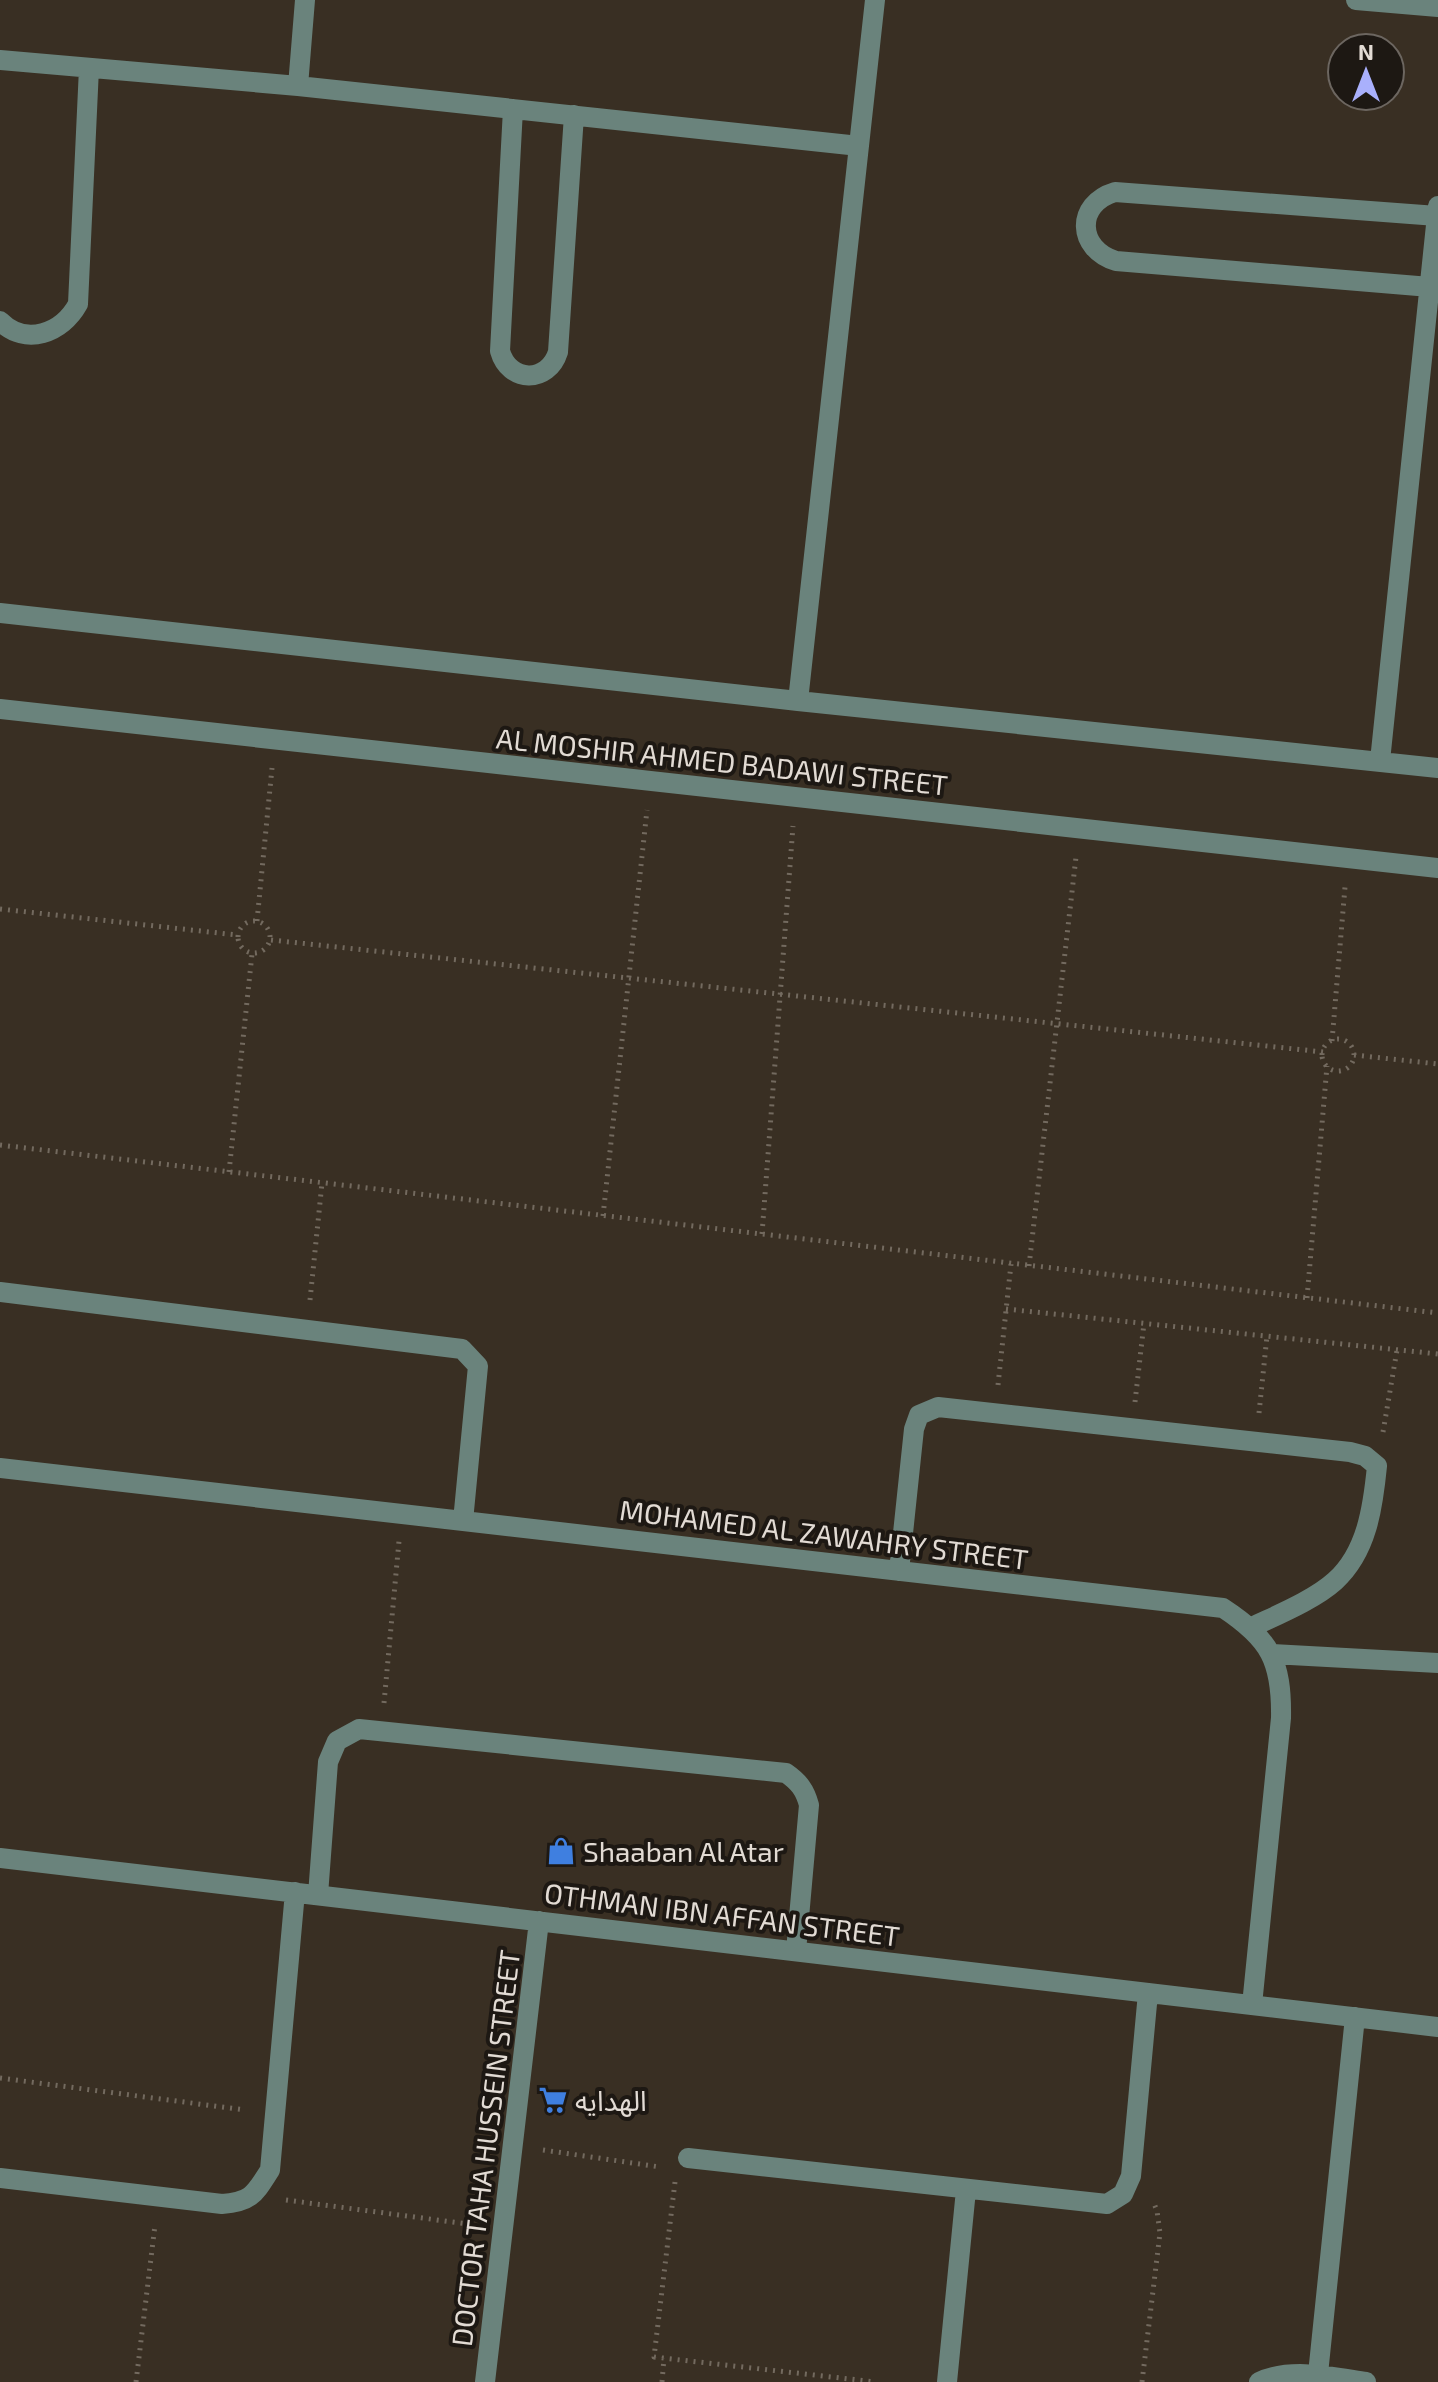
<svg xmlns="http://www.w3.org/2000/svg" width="1438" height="2382" font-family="'Exo 2','Noto Sans Arabic',sans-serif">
  <rect width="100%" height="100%" fill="#392f23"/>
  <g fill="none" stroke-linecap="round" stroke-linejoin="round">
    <path stroke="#736a5f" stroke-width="5" stroke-dasharray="2 6" stroke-linecap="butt" d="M0 909 237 935
      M238 937a16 16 0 1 1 32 0a16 16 0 1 1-32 0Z
      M257 921 272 768
      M271 940 1323 1052
      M1322 1055a16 16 0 1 1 32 0a16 16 0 1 1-32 0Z
      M1332 1041 1345 887
      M1354 1055 1438 1064
      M0 1145 1438 1313
      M229 1172 252 954
      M603 1216 647 810
      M762 1234 793 826
      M1029 1266 1076 857
      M1307 1298 1327 1066
      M310 1300 322 1183
      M1006 1309 1438 1354
      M998 1385 1011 1264
      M1135 1402 1144 1323
      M1259 1413 1267 1336
      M1383 1432 1397 1350
      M384 1703 399 1541
      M0 2078 245 2110
      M543 2150 660 2167
      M675 2182 654 2357 876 2382
      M286 2200 475 2225
      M136 2382 155 2225
      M662 2382 664 2358
      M1142 2382 1160 2233 1157 2211 1153 2201"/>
    <path stroke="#6a837c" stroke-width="20" d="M1356 0 1438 7
      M0 60 298 86 859 146
      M298 86 305 0
      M513 109 500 351C509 383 548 384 558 352L574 115
      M1430 287 1116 261C1077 249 1075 204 1115 192L1437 216
      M0 321C26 347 62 333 78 304L89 68
      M0 613 798 701 1438 768
      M798 701 875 0
      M0 709 1438 868
      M1380 761 1438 206
      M0 1292 462 1349 478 1366 463 1521
      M0 1468 1223 1608C1270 1639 1282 1661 1281 1718L1252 2005
      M899 1571 914 1429 919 1415 938 1407 1350 1452 1365 1456 1377 1466C1373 1507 1367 1552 1335 1581 1314 1600 1277 1615 1252 1627
      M1272 1654 1438 1663
      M0 1858 1438 2027
      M318 1895 328 1762 337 1741 359 1729 786 1773C799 1782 805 1790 809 1805L796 1951
      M688 2158 1107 2204 1123 2194 1131 2176 1148 1993
      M0 2178 222 2204C252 2202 255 2193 270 2170L295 1892
      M1318 2374 1355 2017
      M485 2382 539 1921
      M947 2382 966 2190
      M1259 2382C1291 2367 1333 2377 1366 2382"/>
  </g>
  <defs>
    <symbol id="shop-bare" viewBox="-9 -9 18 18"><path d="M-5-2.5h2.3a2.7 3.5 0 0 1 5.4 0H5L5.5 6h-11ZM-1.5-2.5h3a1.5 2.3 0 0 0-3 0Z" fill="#3f7fe0" stroke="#1d1813" stroke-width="2.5" paint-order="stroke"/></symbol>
    <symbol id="supermarket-bare" viewBox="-9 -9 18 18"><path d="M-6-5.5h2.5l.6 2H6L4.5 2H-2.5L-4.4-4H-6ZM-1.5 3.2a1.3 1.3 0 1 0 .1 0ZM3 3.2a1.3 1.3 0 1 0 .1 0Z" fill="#3f7fe0" stroke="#1d1813" stroke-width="2.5" paint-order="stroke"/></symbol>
  </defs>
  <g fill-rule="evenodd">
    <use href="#shop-bare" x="541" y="1831" width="40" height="40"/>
    <use href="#supermarket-bare" x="533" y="2080" width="40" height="40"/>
  </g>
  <g text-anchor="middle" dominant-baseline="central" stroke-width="8" stroke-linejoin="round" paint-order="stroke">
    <g font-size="28" fill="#e2dbd4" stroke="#1d1813">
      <text transform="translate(722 761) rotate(6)">AL MOSHIR AHMED BADAWI STREET</text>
      <text transform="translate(824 1534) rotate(7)">MOHAMED AL ZAWAHRY STREET</text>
      <text transform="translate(722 1914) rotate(7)">OTHMAN IBN AFFAN STREET</text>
      <text transform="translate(485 2148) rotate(-83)">DOCTOR TAHA HUSSEIN STREET</text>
    </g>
    <g font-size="28" fill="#e2dbd4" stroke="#1d1813" text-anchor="start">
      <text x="583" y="1851">Shaaban Al Atar</text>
      <text x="575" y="2100">الهدايه</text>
    </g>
  </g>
  <g transform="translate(1366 72)"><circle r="38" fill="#1d1813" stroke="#6c6660" stroke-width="2"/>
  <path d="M0-6L14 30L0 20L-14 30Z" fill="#a9b0fc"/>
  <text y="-12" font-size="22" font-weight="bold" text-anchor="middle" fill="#e2dbd4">N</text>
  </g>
</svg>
